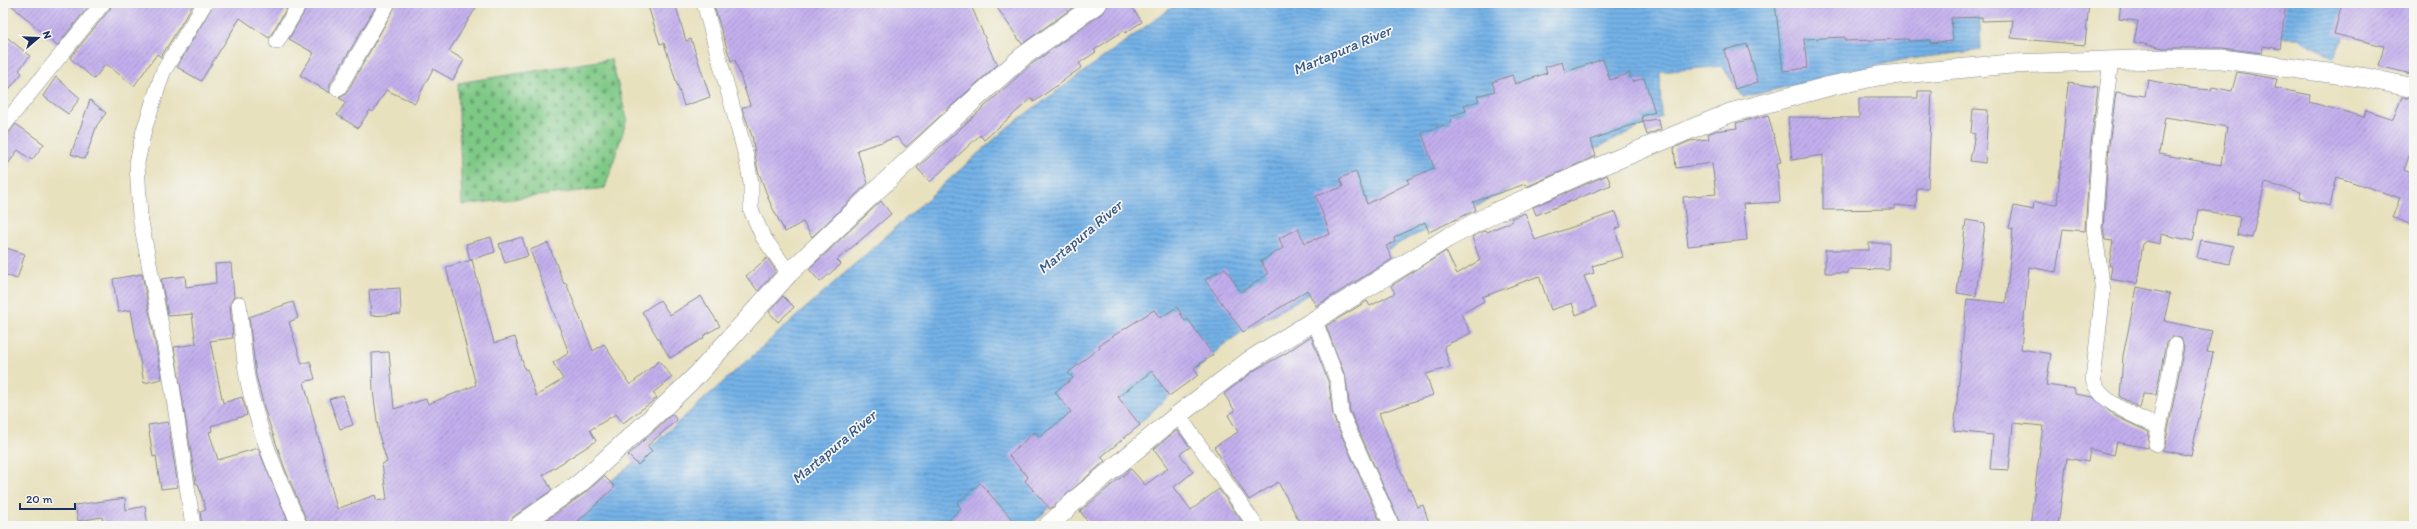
<svg xmlns="http://www.w3.org/2000/svg" width="2417" height="529" font-family="Itim,sans-serif">
  <defs>
    <pattern id="cemetery-stones" width="16" height="16" patternUnits="userSpaceOnUse"><rect width="16" height="16" fill="#7fc986"/><path d="M2 7V4a2 2 0 0 1 4 0v3zM10 15v-3a2 2 0 0 1 4 0v3z" fill="#67a471"/></pattern>
    <pattern id="water-rules" width="6" height="5" patternUnits="userSpaceOnUse"><rect width="6" height="5" fill="#75b2e7"/><path d="M0 2.5h6" fill="none" stroke="#5f91be"/></pattern>
    <pattern id="building-hatch" width="6" height="6" patternUnits="userSpaceOnUse"><rect width="6" height="6" fill="#c3afed"/><path d="M-1 1l2-2M0 6l6-6M5 7l2-2" fill="none" stroke="#9e8fc3"/></pattern>
  </defs>
  <rect width="100%" height="100%" fill="#f6f6f2"/>
  <filter id="ink" filterUnits="userSpaceOnUse"><feTurbulence type="fractalNoise" baseFrequency=".025" numOctaves="2"/><feDisplacementMap in="SourceGraphic" scale="8" xChannelSelector="R" yChannelSelector="G"/><feConvolveMatrix kernelMatrix="1 2 1 2 8 2 1 2 1" color-interpolation-filters="sRGB"/></filter>
  <filter id="wash" filterUnits="userSpaceOnUse"><feTurbulence type="fractalNoise" baseFrequency=".012" numOctaves="4" result="noise"/><feDisplacementMap in="SourceGraphic" scale="16" xChannelSelector="R" yChannelSelector="G"/><feGaussianBlur stdDeviation="0.9" result="paint"/><feColorMatrix in="noise" values="0 0 0 0 0 0 0 0 0 0 0 0 0 0 0 0 0 1.4 0 .05"/><feComposite in="paint" operator="in"/></filter>
  <g filter="url(#wash)">
    <rect width="100%" height="100%" fill="#e8e1be"/>
    <path fill="url(#cemetery-stones)" stroke="#4d7c72" d="M611 59 627 119 605 188 462 205 458 83Z"/>
    <path fill="url(#water-rules)" stroke="#4870a2" d="M1178 3H1979L1981 50 1901 60 1743 97 1722 66 1660 72 1661 117 1403 241 1245 330 1223 345 1030 526H554L626 469 1009 126Z
      M2121 3H2360L2334 58 2299 38 2184 36 2120 17Z"/>
    <g id="blocks">
      <path fill="url(#building-hatch)" fill-rule="evenodd" d="M9 3H91L57 46Z
        M112 3H194L161 57 157 54 134 86 106 64 94 79 70 58 110 9Z
        M214 3H290L269 38 240 18 201 81 177 67Z
        M309 3H378L330 84V93L300 75 314 53 289 39Z
        M397 3H479L449 51 464 60 453 80 433 69 415 103 386 90 373 112 370 110 358 128 337 115 346 102 339 98 346 94Z
        M657 3H675L686 41 691 39 710 97 684 106 664 43 660 44 648 6Z
        M713 3H970L993 57 998 64 906 147 897 137 857 150 868 183 812 237 803 222 785 232 771 205 758 171 752 136 742 108 750 105 735 60 731 61Z
        M994 3H1079L1022 44Z
        M1109 3H1129L1142 22 1125 33 1123 31 1094 50 1096 52 1079 63 1082 67 1034 102 1032 98 984 140 980 135 930 182 917 168 1029 66 1104 12Z
        M1775 3H2089L2085 45 2011 38 2013 20 1982 21V17L1951 18 1953 41 1930 43V40L1908 41V39L1845 41V37L1804 39 1807 68 1783 71Z
        M2121 3H2286L2280 49 2263 46 2262 53 2222 48H2163L2134 42 2138 21 2119 19Z
        M2342 3H2414V77L2410 76 2411 74 2379 66 2384 46 2334 34Z
        M3 34 30 56 19 70 22 73 3 97Z
        M1747 44 1758 82 1735 89 1724 50Z
        M1603 59 1610 80 1630 73 1632 82 1644 78 1655 112 1642 116 1643 121 1591 140 1596 156 1526 187 1525 184 1473 202 1476 210 1429 232 1425 222 1394 238 1395 242 1386 246 1392 259 1316 306 1307 290 1243 332 1205 280 1225 268 1241 292 1268 274 1261 261 1283 248 1279 238 1298 229 1305 243 1330 234 1316 196 1343 187 1340 178 1356 172 1367 204 1409 183 1407 180 1434 168 1422 133 1452 122 1450 116 1466 111 1464 105 1479 101 1477 96 1495 91 1492 82 1512 75 1515 84 1547 73 1545 67 1562 62 1565 72Z
        M2237 72 2277 79 2275 88 2310 95 2309 102 2364 117 2366 110 2393 119 2402 97 2414 99V143L2404 170 2411 173 2414 166V226L2392 217 2400 198 2337 177 2330 206 2299 198 2301 192 2265 183 2252 238 2237 235 2240 217 2199 210 2193 241 2161 234 2160 244 2146 241 2143 243 2137 284 2110 279 2112 266H2109L2113 241 2105 240 2103 228 2109 145 2116 92 2145 96 2148 80 2188 88 2211 90 2212 87 2232 91ZM2165 117 2227 127 2221 165 2159 154Z
        M56 77 80 98 68 114 43 96Z
        M2068 83 2098 87 2091 143 2085 231 2063 229 2056 272 2029 267 2021 349 2051 354 2046 385 2075 389V394L2093 397 2115 416 2149 432 2148 448 2117 442 2114 455 2090 449 2088 462 2067 458 2058 526H2030L2043 426 2013 423 2009 470 1990 469 1993 435 1954 431 1967 299 2006 303 2013 229 2009 228 2014 206 2033 210 2034 202 2057 204Z
        M1918 91H1932L1928 188H1917L1916 207 1895 205V209L1823 210V155L1792 160 1788 117 1859 118V98H1918Z
        M90 100 106 113 97 125 85 159 71 154Z
        M1973 109 1988 110 1985 163 1970 161 1975 134 1971 133Z
        M1768 115 1781 162 1777 163 1780 202 1743 204 1747 240 1688 246 1683 197 1716 194 1712 163 1676 168 1674 148 1690 141 1709 139 1708 134 1715 131 1737 128 1736 123Z
        M1658 119 1661 129 1647 135 1643 121Z
        M16 124 44 144 32 160 18 150 3 171V135L10 132Z
        M1607 175 1611 185 1536 215 1533 207Z
        M881 201 891 214 837 260 841 264 820 282 809 269Z
        M1616 212 1621 227 1615 229 1623 257 1592 266 1594 273 1584 276 1596 307 1576 315 1572 303 1551 310 1539 276 1482 297 1484 301 1461 314 1471 333 1444 346 1450 367 1426 374 1433 395 1379 413 1408 490 1410 489 1417 507 1423 505 1430 526H1401L1350 411 1346 379 1326 326 1367 301 1370 306 1395 293 1391 286 1446 251 1457 274 1480 260 1472 237 1484 231 1487 232 1513 221 1511 218 1525 213 1535 240Z
        M1966 220 1985 223 1976 296 1957 293Z
        M491 237 495 252 470 260 466 244Z
        M522 237 528 256 505 263 499 244Z
        M2201 240 2234 246 2230 264 2197 258Z
        M548 243 564 284 566 283 593 351 604 344 630 385 659 361 672 377 653 393 657 398 623 423 616 414 590 430 596 441 543 475 552 490 513 517 508 526H309L285 469 265 411 256 375 249 317 293 302 298 318 289 322 302 364 310 361 315 379 304 382 337 509 375 495 377 501 387 499 382 464 387 462 379 435 373 391 372 353 389 352 394 409 426 399 428 404 476 385 446 267 472 260 494 343 515 337 525 370 527 369 536 396 563 379 553 363 569 353 530 250Z
        M1869 243H1889V270L1848 269V273H1825V250H1869Z
        M3 247 25 254 17 279 3 274Z
        M767 258 776 271 758 291 746 276Z
        M231 263 234 296 230 305 233 338 210 341 223 403 242 397 247 415 211 426 212 431 209 432 218 460 258 448 290 526H202L200 511 206 510 198 484H196L174 347 196 344 192 314 168 316 161 279 185 276 186 287 216 283 215 264Z
        M142 274 162 379 144 383 131 310 118 312 113 279Z
        M2137 287 2170 294 2164 321 2212 331 2207 352 2213 353 2191 456 2162 450 2165 446 2184 347 2181 338 2172 337 2166 343 2156 395 2143 394 2140 408 2120 397 2123 356Z
        M400 288 401 314 371 316 369 290Z
        M701 296 720 326 703 336 704 338 670 358 642 312 660 300 670 315Z
        M783 296 794 307 778 322 769 312Z
        M1177 307 1185 321 1188 319 1213 355 1194 368 1198 375 1169 396 1152 371 1118 397 1140 425 1101 457 1105 461 1050 509 1025 481 1028 477 1009 456 1034 432 1040 437 1071 412 1055 392 1073 378 1068 373 1100 347 1099 345 1154 310 1160 318Z
        M1311 336 1329 384 1333 416 1382 526H1302L1278 482 1249 500 1214 447 1238 432 1228 415 1235 411 1224 394 1255 370 1286 353Z
        M343 395 353 425 340 429 329 399Z
        M672 414 677 420 647 446 652 451 638 465 628 455Z
        M168 422 178 487 161 489 156 456 153 457 148 425Z
        M1177 430 1190 447 1180 454 1193 472 1174 487 1191 510 1219 489 1245 526H1091L1080 511 1131 469 1145 485 1168 468 1154 449Z
        M604 476 615 487 573 526H538L585 493Z
        M980 483 1018 526H943L961 508 957 503Z
        M125 498 126 510 145 506 148 526H104L102 517 78 521 75 505Z"/>
    </g>
  </g>
  <g filter="url(#ink)">
    <use href="#blocks" fill-opacity="0" stroke="#82888e" stroke-width="1"/>
    <g fill="none" stroke-linecap="round" stroke-linejoin="round">
      <defs>
        <path id="minor" d="M704 3 746 156 751 183V210L763 237 789 273
          M277 42 300 3
          M2111 61 2100 144 2094 228 2103 291 2093 379C2097 402 2140 418 2159 427
          M338 89 388 3
          M3 126 103 3
          M239 304C242 328 243 353 247 377 256 424 279 482 300 526
          M1314 319 1338 382 1341 413 1392 526
          M1178 415 1256 526
          M2156 444 2175 345
          M193 526 170 372 140 217 137 163 144 130 163 72 205 3"/>
        <path id="tertiary" d="M519 526 579 484 667 404 699 373 789 273 947 124 1022 57 1098 3
          M1048 526 1080 496 1178 415 1249 361 1447 238 1496 212 1584 173 1730 113 1830 86 1878 76 2011 64 2166 59H2222L2367 78 2414 88"/>
      </defs>
      <use href="#minor" stroke="#82888e" stroke-width="16"/>
      <use href="#tertiary" stroke="#82888e" stroke-width="20"/>
      <use href="#minor" stroke="#fff" stroke-width="15"/>
      <use href="#tertiary" stroke="#fff" stroke-width="19"/>
    </g>
  </g>
  <g text-anchor="middle" dominant-baseline="central" stroke-width="3.5" stroke-linejoin="round" paint-order="stroke">
    <g font-size="15" font-style="italic" fill="#365687" stroke="#f6f6f2">
      <text transform="translate(1342 50) rotate(-23)">Martapura River</text>
      <text transform="translate(1080 237) rotate(-40)">Martapura River</text>
      <text transform="translate(834 447) rotate(-40)">Martapura River</text>
    </g>
  </g>
  <rect width="2417" height="529" fill="none" stroke="#f6f6f2" stroke-width="16"/>
  <g transform="translate(38 38) rotate(71)" stroke="#f6f6f2" stroke-width="3" paint-order="stroke">
  <path d="M0-3L7 15L0 10L-7 15Z" fill="#1b2f5e"/>
  <text y="-6" font-size="11" font-weight="bold" text-anchor="middle" fill="#1b2f5e">N</text>
  </g>
  <path d="M20 503v6h55v-6" fill="none" stroke="#1b2f5e" stroke-width="2"/>
  <text x="26" y="503" font-size="12" fill="#1b2f5e" stroke="#f6f6f2" stroke-width="3" paint-order="stroke">20 m</text>
</svg>
